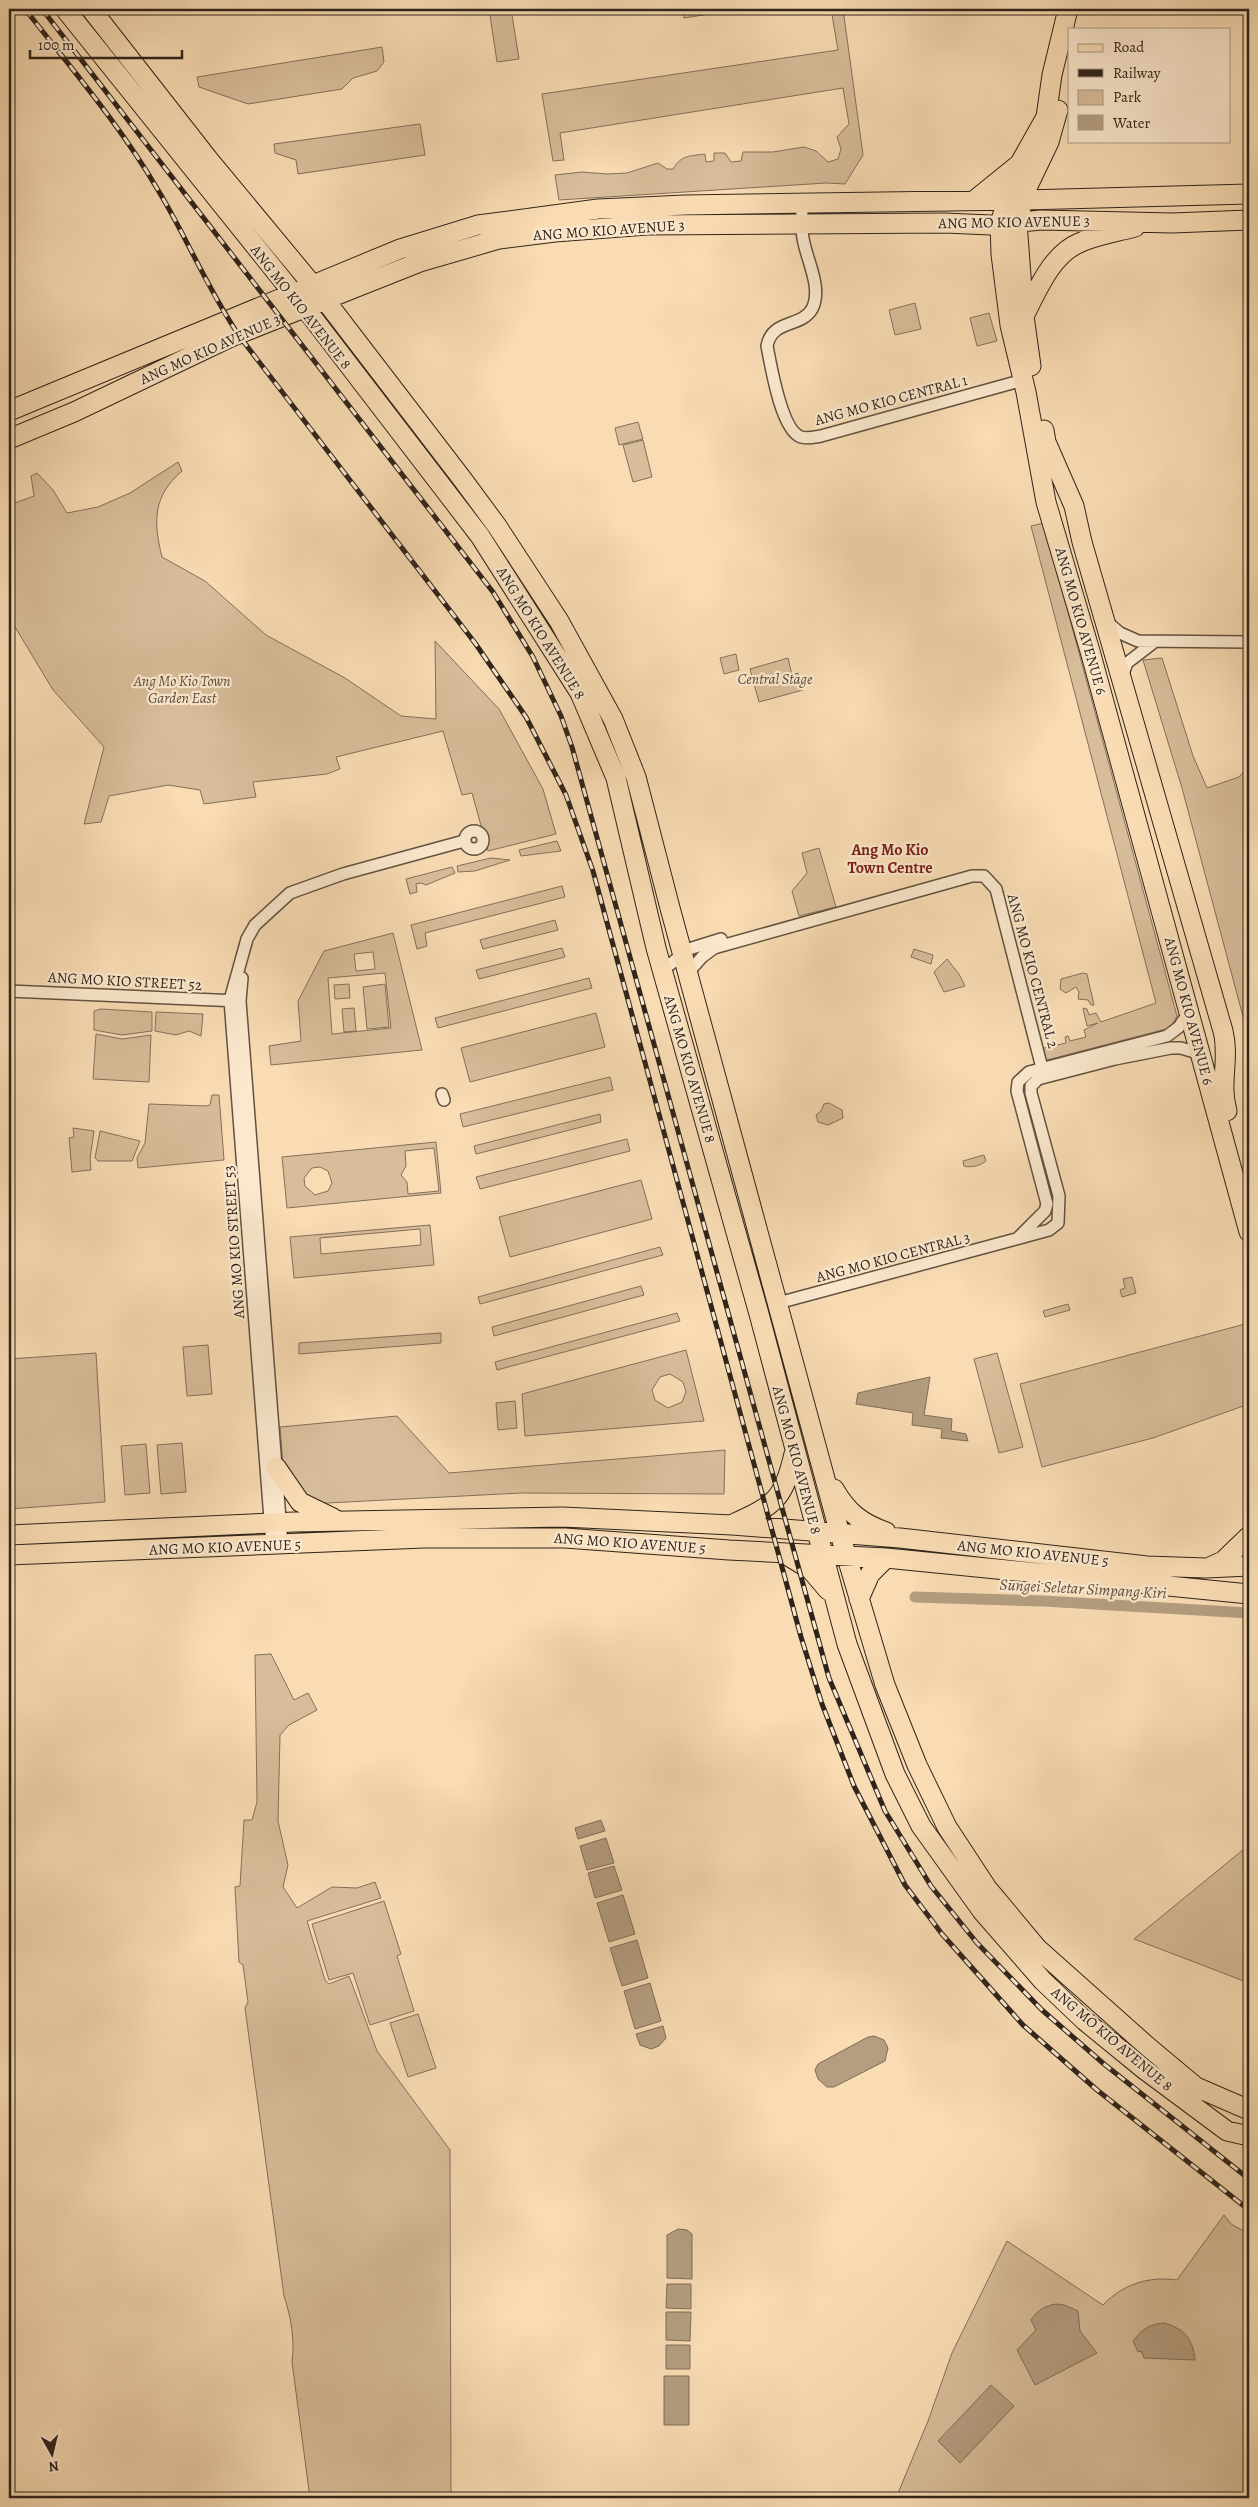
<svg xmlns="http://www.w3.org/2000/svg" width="1258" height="2507" font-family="Alegreya,serif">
  <rect width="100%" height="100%" fill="#f9dcb4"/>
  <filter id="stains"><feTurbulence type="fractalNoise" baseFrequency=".004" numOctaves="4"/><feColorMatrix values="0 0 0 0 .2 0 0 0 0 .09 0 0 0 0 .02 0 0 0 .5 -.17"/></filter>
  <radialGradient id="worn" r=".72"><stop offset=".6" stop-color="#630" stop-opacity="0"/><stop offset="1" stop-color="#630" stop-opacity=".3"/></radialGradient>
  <path fill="#d7bd9a" stroke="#83705a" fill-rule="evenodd" d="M489 9H511L519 59 497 62Z
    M683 9H742L684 18Z
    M831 9H843L863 155 845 184 826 183 559 200 555 175 582 172 607 174 627 173 658 163 667 169H673C681 155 690 156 705 154L706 162 714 161V153H725L731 162 741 161 743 152H773L804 147 816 151 828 162 838 159 841 149 837 137 849 124 843 88 560 133 564 160 553 161 542 94 838 50Z
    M382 47 384 62 377 71 353 78 342 89 248 104 199 87 197 77Z
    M420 124 425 155 298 174 296 160 275 153 274 144Z
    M915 303 921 329 895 335 889 310Z
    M989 313 997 341 977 346 970 318Z
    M638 422 643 439 619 445 615 428Z
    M643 440 652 477 633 482 623 445Z
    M178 462 182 471C153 496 153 521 162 557L205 581 266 635 345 678 401 716 436 719 435 641 499 709 543 789 556 834 488 851 472 793 462 795 443 731 336 757 340 769 327 774 253 782 256 797 204 804 200 790 168 785 109 796 101 822 84 824 104 747 53 690 9 617V505L34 496 31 476 37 473 53 490 67 513 98 507 130 493Z
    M1044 523 1177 1016 1170 1028 1043 1061 1040 1049 1066 1043 1065 1037 1068 1036 1070 1041 1086 1037 1084 1030 1098 1023 1087 1026 1083 1008 1087 1009 1089 1015 1096 1013 1101 1022 1156 1003 1031 526Z
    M736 654 739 670 724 674 720 658Z
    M788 658 792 675 798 673 803 690 759 702 750 669Z
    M1162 658 1193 756 1207 788 1239 777 1249 766V1039L1182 788 1143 660Z
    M557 841 561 851 521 856 519 850Z
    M819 848 836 907 799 916 792 891 807 873 802 853Z
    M491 858 510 860 475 871 458 872 457 866Z
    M452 867 455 873 426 885 421 883 416 884 417 892 410 894 406 879Z
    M562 886 565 897 425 933 427 946 417 949 411 925Z
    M555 920 558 930 483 949 480 940Z
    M393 933 422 1050 271 1065 269 1046 301 1041 298 1001 324 951ZM373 952 375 969 356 971 354 954ZM385 973 391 1028 332 1034 328 978Z
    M562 948 565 957 479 979 476 970Z
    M914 949 933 955 931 964 911 957Z
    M947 959 959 974 965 986 944 992 934 972Z
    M1083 973 1087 974 1094 1005H1091L1088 1000 1078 999 1079 992 1076 987 1066 993 1060 989 1061 979Z
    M589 978 592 988 438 1028 435 1018Z
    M349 984 350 998 335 999 334 985Z
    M385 984 389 1027 367 1029 363 987Z
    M354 1008 356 1031 344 1032 342 1009Z
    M101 1009 152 1012V1031L122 1035 94 1030V1011Z
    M156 1012 203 1014 201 1036 189 1031 176 1035 155 1031Z
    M596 1013 605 1047 470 1082 461 1048Z
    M96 1034 122 1039 151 1035 149 1082 93 1079Z
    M610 1077 613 1090 463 1127 460 1114Z
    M212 1095H219L224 1160 138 1168 137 1158 145 1143 149 1104 206 1106 210 1105Z
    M829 1103 842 1110 843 1118 828 1125 818 1122 816 1115 821 1111 824 1104Z
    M600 1114 601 1122 476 1154 474 1146Z
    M73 1128 94 1131 90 1159 91 1170 72 1172 69 1138 74 1137Z
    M100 1131 140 1141 132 1161H98L95 1158Z
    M627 1139 630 1151 480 1189 476 1177Z
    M436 1142 441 1193 287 1208 282 1157ZM434 1148 439 1191 408 1194 407 1182 401 1175 406 1166 405 1151ZM320 1167 328 1171 332 1183 328 1191 315 1195 305 1186 304 1178 312 1168Z
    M984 1155 986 1161C980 1166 971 1168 964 1166L963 1161Z
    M641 1180 652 1219 510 1257 499 1217Z
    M430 1225 434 1265 294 1278 290 1237ZM420 1229 421 1245 321 1254 320 1238Z
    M660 1247 663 1255 480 1304 478 1297Z
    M1132 1277 1136 1293 1122 1297 1120 1290 1125 1288 1123 1279Z
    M641 1286 644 1295 494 1336 492 1327Z
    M1068 1304 1070 1310 1045 1317 1043 1311Z
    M677 1313 680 1321 497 1370 495 1362Z
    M1249 1323V1404L1153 1438 1042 1467 1020 1384Z
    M441 1333V1343L299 1354V1343Z
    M208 1345 212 1394 187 1396 183 1347Z
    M686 1350 704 1421 525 1436 522 1394ZM670 1374 683 1382 686 1392 682 1402 668 1408 655 1400 652 1390 660 1377Z
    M96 1353 105 1502 9 1509V1359Z
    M997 1353 1023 1447 999 1453 974 1359Z
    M515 1401 517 1428 498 1430 496 1403Z
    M397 1416 449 1473 725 1450 724 1494 521 1493 308 1504 283 1465 280 1427Z
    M182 1443 186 1492 161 1494 157 1445Z
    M146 1444 150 1493 125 1495 121 1446Z
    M271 1654 294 1700 308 1693 317 1710 289 1725 280 1735 278 1821 288 1865 283 1887 297 1908 332 1887 357 1888 375 1882 381 1898 307 1921 325 1980 329 1984 349 1976 377 2051 450 2150 451 2498H310L292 2362C295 2340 291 2317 284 2296L245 2008 248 2002 243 1965 239 1962 235 1887 240 1886 244 1820H252L257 1802 255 1655Z
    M1249 1845V1983L1134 1939Z
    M384 1901 401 1954 397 1956 414 2011 370 2025 353 1973 329 1980 312 1924Z
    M418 2014 436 2068 408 2077 390 2023Z
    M1224 2215 1231 2224 1249 2234V2498H896L928 2421 952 2353 1007 2241 1103 2305C1123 2284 1149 2276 1177 2280Z"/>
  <path fill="#b49d80" stroke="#7f6d57" d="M930 1377 924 1415 952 1419 951 1431 966 1434 968 1441 941 1438 942 1429 912 1425 913 1413 856 1404 858 1393Z
    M601 1820 605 1831 578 1839 575 1828Z
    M606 1838 614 1863 587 1870 580 1846Z
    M614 1866 622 1890 595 1898 588 1873Z
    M623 1895 635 1934 609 1942 597 1903Z
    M637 1940 648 1978 622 1986 610 1948Z
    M650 1983 661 2021 635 2029 624 1991Z
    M663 2026 666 2038 659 2046 651 2049 640 2045 636 2034Z
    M874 2036 884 2040 888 2048 885 2061 834 2087H827L818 2079 815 2070 818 2064 868 2037Z
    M678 2229 687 2230 692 2234V2279L667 2278V2235Z
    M667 2284H691V2309L666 2308Z
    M1056 2304 1064 2305 1078 2311 1080 2331 1097 2353 1035 2385 1017 2350 1036 2330 1031 2320C1038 2310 1044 2306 1056 2304Z
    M666 2312H691L690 2341 666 2340Z
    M1164 2323C1185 2329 1193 2339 1195 2360L1144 2358 1141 2351 1138 2352 1133 2341C1142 2329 1150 2324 1164 2323Z
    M666 2345H690V2369H666Z
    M664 2376H689V2425H664Z
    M991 2385 1014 2406 960 2463 938 2441Z"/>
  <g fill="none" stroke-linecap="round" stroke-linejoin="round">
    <path stroke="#b49d80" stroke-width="11" d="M915 1597 1043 1601 1249 1613"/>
    <defs>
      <path id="minor" d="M802 203C802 215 801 227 803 238 806 259 823 288 812 309 801 328 772 319 767 346 771 366 781 430 801 437 807 439 815 437 821 436L1016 382 1023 375
        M1107 622 1120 633 1138 641 1249 642
        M1122 677 1127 663 1153 643
        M465 840a9 9 0 1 1 18 0a9 9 0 1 1-18 0Z
        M662 971 689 949 721 939
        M688 973 702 957 714 948 972 876H984L996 889 1042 1068 1038 1079 1031 1086V1093L1059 1196 1058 1223 1049 1230 1016 1239 778 1303
        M242 978 240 1001 282 1545
        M9 991 238 1001
        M1038 1079 1115 1059 1171 1048H1181L1201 1054
        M442 1094 444 1100
        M1019 1237 1045 1211 1047 1204 1017 1091 1018 1082 1029 1072 1167 1036 1179 1027 1189 1012
        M272 1545 230 1000 247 939 255 925 290 893 343 874 464 841"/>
      <path id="primary" d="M65 9 305 308 480 536 580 693 616 778 656 948 759 1314 847 1644 895 1774 921 1826 982 1911 1043 1981 1085 2021 1145 2070 1227 2131 1249 2136
        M91 9 209 160 325 300 463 480 497 526 559 621 613 719 636 777 670 908 840 1534 885 1685 917 1765 947 1827 987 1888 1037 1948 1147 2046 1196 2087 1249 2110
        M1068 9 1052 75 1046 117 1019 165 1000 223 1001 254 1010 325 1026 392 1046 502 1090 651 1249 1232
        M975 200 1017 166
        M1024 316C1037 291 1051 255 1079 243 1096 235 1117 232 1135 227
        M1031 366 1024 316 1017 222 1026 190 1049 142 1058 110
        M9 411 400 249 478 225 598 209 685 205 1025 200 1249 194
        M1044 430 1046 442 1074 506 1082 542 1223 1031C1230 1059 1219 1083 1227 1111
        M9 439 74 412 231 337 420 262 499 239 555 232 647 225 945 223 991 225 1041 220 1172 223 1249 220
        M276 1467 300 1502 333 1518
        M834 1489C847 1512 861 1523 886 1532
        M733 1524C775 1505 783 1500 794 1454
        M9 1535 294 1522 563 1517 732 1525 900 1538 1147 1566 1206 1568 1249 1566
        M785 1554 811 1570 828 1590
        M9 1555 424 1538H565L729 1550 886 1558 1249 1594
        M1210 1567 1223 1561 1249 1536
        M859 1599 870 1574 886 1558"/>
    </defs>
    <use href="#minor" stroke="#625240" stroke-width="14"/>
    <use href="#primary" stroke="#2f241a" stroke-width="21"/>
    <use href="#minor" stroke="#fbe8ce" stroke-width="11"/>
    <use href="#primary" stroke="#f9dcb4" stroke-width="19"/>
    <defs>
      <path id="rail" d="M25 9C71 68 120 125 158 190 187 238 208 290 240 337L475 643 526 717 566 795 593 871 801 1637 822 1704 854 1786 905 1885 942 1934 1023 2025 1097 2090 1249 2210
        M42 9 493 592 533 657 561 716 572 747 829 1678 885 1811 931 1886 977 1943 1042 2010 1104 2064 1249 2179"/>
    </defs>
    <use href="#rail" stroke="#2f241a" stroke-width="5"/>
    <use href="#rail" stroke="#fbe8ce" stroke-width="3" stroke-dasharray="9" stroke-linecap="butt"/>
  </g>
  <g text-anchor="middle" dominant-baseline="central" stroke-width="4.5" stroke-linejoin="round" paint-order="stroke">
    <g font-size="15" fill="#2f241a" stroke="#fbe8ce">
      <text transform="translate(1014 222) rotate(-1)">ANG MO KIO AVENUE 3</text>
      <text transform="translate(609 230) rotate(-4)">ANG MO KIO AVENUE 3</text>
      <text transform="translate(301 307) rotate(52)">ANG MO KIO AVENUE 8</text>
      <text transform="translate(210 349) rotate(-24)">ANG MO KIO AVENUE 3</text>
      <text transform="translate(891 400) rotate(-15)">ANG MO KIO CENTRAL 1</text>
      <text transform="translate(1081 621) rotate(74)">ANG MO KIO AVENUE 6</text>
      <text transform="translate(541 633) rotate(58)">ANG MO KIO AVENUE 8</text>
      <text transform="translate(1033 971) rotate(75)">ANG MO KIO CENTRAL 2</text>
      <text transform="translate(125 981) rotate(3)">ANG MO KIO STREET 52</text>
      <text transform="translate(1189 1011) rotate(75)">ANG MO KIO AVENUE 6</text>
      <text transform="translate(690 1069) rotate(74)">ANG MO KIO AVENUE 8</text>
      <text transform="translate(234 1242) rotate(-94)">ANG MO KIO STREET 53</text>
      <text transform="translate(893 1257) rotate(-15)">ANG MO KIO CENTRAL 3</text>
      <text transform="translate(797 1460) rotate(75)">ANG MO KIO AVENUE 8</text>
      <text transform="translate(630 1543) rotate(4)">ANG MO KIO AVENUE 5</text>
      <text transform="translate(225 1547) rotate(-2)">ANG MO KIO AVENUE 5</text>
      <text transform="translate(1033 1553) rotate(6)">ANG MO KIO AVENUE 5</text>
      <text transform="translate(1112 2039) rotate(40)">ANG MO KIO AVENUE 8</text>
    </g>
    <g font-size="15" font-style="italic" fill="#594a3a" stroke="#fbe8ce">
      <text x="775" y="679">Central Stage</text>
      <text x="182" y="681">Ang Mo Kio Town<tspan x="182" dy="17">Garden East</tspan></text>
    </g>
    <g font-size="16" font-weight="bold" fill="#7a1f14" stroke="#fbe8ce">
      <text x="890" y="850">Ang Mo Kio<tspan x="890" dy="18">Town Centre</tspan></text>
    </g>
    <g font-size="16" font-style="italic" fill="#5e4e3e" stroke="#fbe8ce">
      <text transform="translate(1083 1589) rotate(3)">Sungei Seletar Simpang Kiri</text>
    </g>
  </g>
  <rect width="1258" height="2507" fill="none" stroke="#f9dcb4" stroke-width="30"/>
  <rect x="10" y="10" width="1238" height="2487" fill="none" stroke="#2f241a" stroke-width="2.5"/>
  <rect x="15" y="15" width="1228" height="2477" fill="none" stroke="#2f241a"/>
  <rect x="1068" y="28" width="162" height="115" fill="#fbe8ce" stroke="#a99a86"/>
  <rect x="1078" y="44" width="25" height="8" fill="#f9dcb4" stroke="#a99a86"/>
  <text x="1113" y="52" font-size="15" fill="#2f241a">Road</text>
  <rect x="1078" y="69" width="25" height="8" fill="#2f241a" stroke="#a99a86"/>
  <text x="1113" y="78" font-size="15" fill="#2f241a">Railway</text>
  <rect x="1078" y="90" width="25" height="15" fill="#d7bd9a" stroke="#a99a86"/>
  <text x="1113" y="102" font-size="15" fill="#2f241a">Park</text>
  <rect x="1078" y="115" width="25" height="15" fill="#b49d80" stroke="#a99a86"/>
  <text x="1113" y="128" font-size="15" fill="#2f241a">Water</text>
  <g transform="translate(52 2454) rotate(172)" stroke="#fbe8ce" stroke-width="4" paint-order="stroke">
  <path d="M0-4L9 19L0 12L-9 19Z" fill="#2f241a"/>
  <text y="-8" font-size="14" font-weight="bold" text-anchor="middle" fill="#2f241a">N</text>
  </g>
  <path d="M30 50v8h152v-8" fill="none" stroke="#2f241a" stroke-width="2.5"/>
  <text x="38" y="50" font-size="15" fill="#2f241a" stroke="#fbe8ce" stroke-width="4" paint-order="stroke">100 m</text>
  <rect width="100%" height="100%" filter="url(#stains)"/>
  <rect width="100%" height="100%" fill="url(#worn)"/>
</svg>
